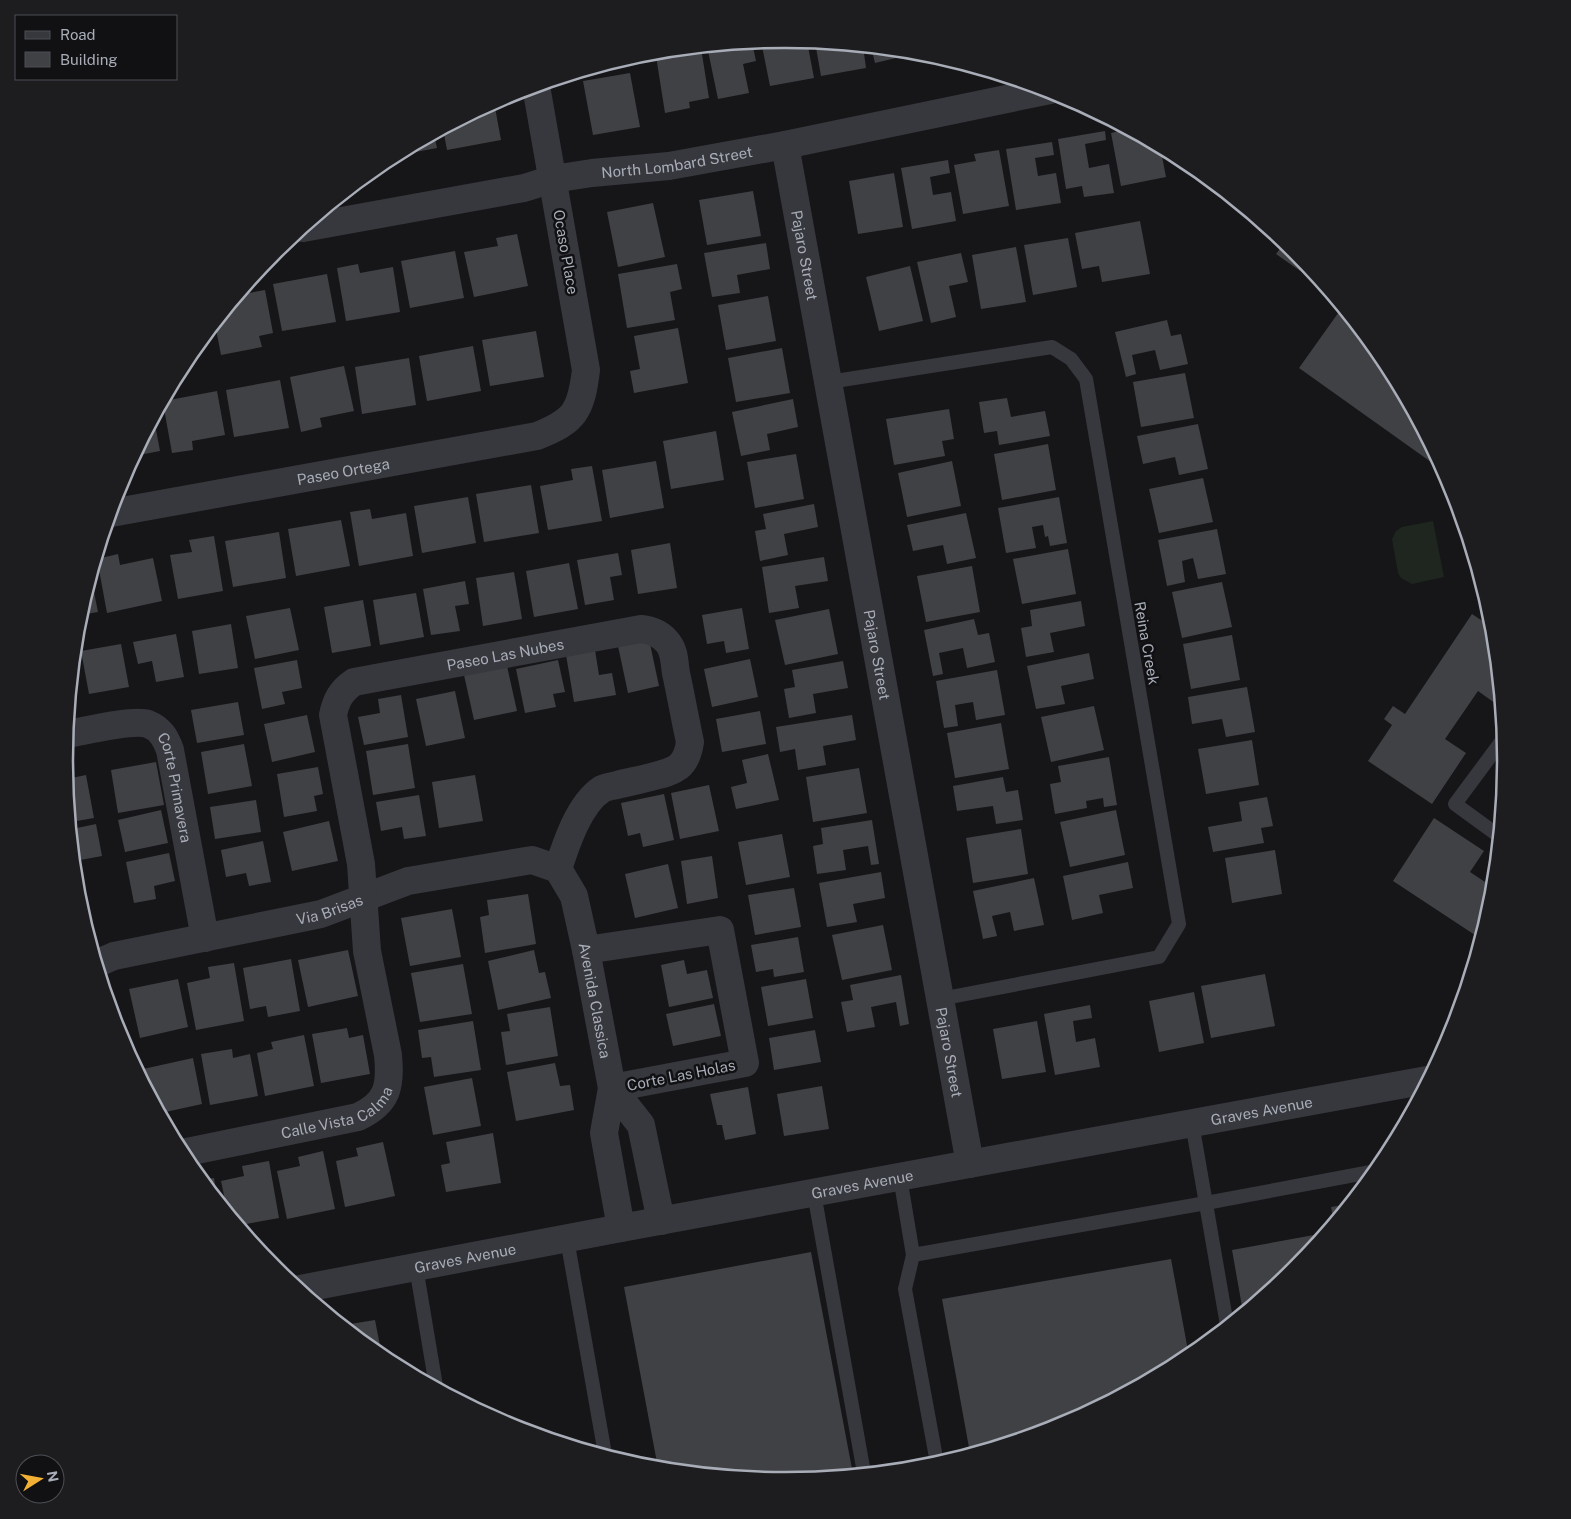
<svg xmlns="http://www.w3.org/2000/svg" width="1571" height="1519" font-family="'Public Sans',sans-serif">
  <rect width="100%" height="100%" fill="#161618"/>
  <path fill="#1e261f" d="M1433 521 1444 577 1412 584 1401 578 1398 573 1392 539 1396 531 1402 527Z"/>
  <path fill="#404145" d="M786 39 807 41 814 78 770 86 761 41Z
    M752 42 756 61 743 64 749 93 718 99 707 46Z
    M815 42 863 46 866 68 821 76Z
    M871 47 898 50 900 57 875 63Z
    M701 48 709 98 689 102 690 108 665 113 656 56Z
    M628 58 629 64 583 73V71Z
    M630 73 640 127 593 135 583 81Z
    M494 102 501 140 447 150 443 129Z
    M1128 129 1160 146 1166 177 1121 186 1111 133Z
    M1105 131 1106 140 1085 144 1089 168 1109 164 1114 193 1084 197 1082 186 1066 189 1058 139Z
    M434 134 437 148 405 154V158L383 162Z
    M1052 142 1054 155 1035 158 1038 176 1056 173 1061 203 1016 210 1006 149Z
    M999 150 1009 206 963 214 954 165 976 161 974 154Z
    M948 160 950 173 930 177 933 195 951 192 956 221 912 229 901 168Z
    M894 173 903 227 858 234 849 181Z
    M753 191 761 236 707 245 699 200Z
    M653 203 665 257 618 267 607 212Z
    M1140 221 1150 274 1102 282 1099 266 1082 269 1075 233Z
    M517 234 528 286 474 297 464 252 498 246 496 238Z
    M1068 238 1077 287 1033 295 1024 245Z
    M1285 242 1295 250 1326 289 1276 254Z
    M766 243 770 269 737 275 740 293 712 297 704 253Z
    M1016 247 1026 302 981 309 972 255Z
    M455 251 464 298 410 308 401 261Z
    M961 253 968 282 949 286 956 317 931 323 917 262Z
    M358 264 360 273 393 267 400 312 346 321 337 268Z
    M677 264 682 289 670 292 675 320 627 328 618 274Z
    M910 266 923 321 879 331 866 277Z
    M327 274 336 322 282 331 273 284Z
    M265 290 273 333 259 336 262 347 221 355 215 324 239 295Z
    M768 296 776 341 726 350 718 305Z
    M1341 309 1348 315 1381 354 1375 364 1395 378 1445 472 1299 368Z
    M1167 320 1171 336 1181 334 1188 364 1160 370 1155 350 1132 355 1136 374 1126 377 1115 332Z
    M678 328 688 383 634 393 630 371 640 369 634 336Z
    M536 331 544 377 490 386 482 340Z
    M206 336 207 345 196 347Z
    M473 346 481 391 427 401 419 356Z
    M782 348 790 393 736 402 728 358Z
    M409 358 416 405 362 414 355 367Z
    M344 366 354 411 320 418 322 427 301 432 290 377Z
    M1185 373 1194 418 1141 427 1133 382Z
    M280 380 289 428 234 437 226 390Z
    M217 391 225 435 192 441 193 450 172 453 163 403 164 401Z
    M1007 398 1011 417 1045 411 1050 436 999 445 997 431 984 433 979 402Z
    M793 399 798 427 767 434 770 450 741 456 732 412Z
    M949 409 954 439 942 441 945 456 894 465 886 419Z
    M154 419 160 451 134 456Z
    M1198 424 1208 469 1179 475 1175 457 1143 464 1137 436Z
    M716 431 724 480 671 489 663 441Z
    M1048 444 1056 490 1002 500 994 454Z
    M796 454 804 499 755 508 747 462Z
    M656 461 664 508 610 518 602 470Z
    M952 461 961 506 907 517 898 473Z
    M592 466 602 521 548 530 540 486 573 480 571 469Z
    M1203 478 1213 522 1159 533 1149 489Z
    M531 485 539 533 484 542 476 494Z
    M468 497 476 543 422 553 414 506Z
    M1059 497 1067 543 1050 546 1048 536 1045 537 1043 525 1032 527 1036 548 1006 553 998 508Z
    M814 504 818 527 784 534 788 555 760 561 755 531 766 529 763 514Z
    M370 509 372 519 406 513 413 556 359 566 350 512Z
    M966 513 976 558 947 564 943 545 913 551 907 525Z
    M341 520 350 566 296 576 288 529Z
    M1217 529 1226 574 1198 579 1193 558 1182 561 1185 582 1167 586 1158 540Z
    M279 532 286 578 233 587 225 541Z
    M214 536 223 591 178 599 170 555 192 552 189 540Z
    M670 543 677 588 638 594 631 550Z
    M1068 549 1076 594 1022 604 1013 559Z
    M618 553 622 575 610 577 614 600 585 605 577 560Z
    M118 554 120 565 153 558 162 601 107 613 97 559Z
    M824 557 828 581 795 586 799 608 769 613 762 567Z
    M569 563 578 609 534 617 526 571Z
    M972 566 980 612 926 622 917 576Z
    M514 572 522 619 483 626 476 578Z
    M91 577 98 612 80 615Z
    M465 581 469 604 455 606 460 631 431 635 423 589Z
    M1222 582 1232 627 1182 638 1172 592Z
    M416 593 424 637 380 645 373 600Z
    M363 600 371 646 332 653 324 607Z
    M1081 601 1085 626 1050 633 1054 652 1026 657 1021 628 1032 626 1030 610Z
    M290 608 299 650 255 659 246 616Z
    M742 608 749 649 726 653 724 641 707 644 702 615Z
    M829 609 838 654 785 665 775 620Z
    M1472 614 1493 628 1501 704 1499 706 1478 691 1445 739 1466 753 1432 804 1368 761 1392 725 1384 719 1393 706 1405 714Z
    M974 619 978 635 989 633 995 662 967 668 963 648 939 653 943 674 933 676 924 630Z
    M231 624 238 668 199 674 192 631Z
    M176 634 184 677 156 682 152 661 138 664 133 642Z
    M1232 635 1240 680 1191 689 1183 644Z
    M649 639 659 686 628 693 618 646Z
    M121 644 129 687 89 694 81 651Z
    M595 650 599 675 612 673 616 695 574 702 566 655Z
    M1089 653 1094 679 1061 686 1065 704 1036 709 1027 666Z
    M750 659 758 697 712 707 704 669Z
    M297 660 302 688 282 692 285 704 262 709 254 668Z
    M558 660 565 692 553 694 556 707 525 713 516 669Z
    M843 661 848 688 813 694 816 713 789 718 784 689 795 687 792 670Z
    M507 666 517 711 474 720 464 675Z
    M997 670 1005 715 976 720 973 702 955 705 958 726 944 728 936 681Z
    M1247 687 1255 732 1226 737 1222 719 1192 724 1188 697Z
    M455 691 465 738 426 746 416 699Z
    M401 695 408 737 364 745 358 717 380 713 378 699Z
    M238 702 244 735 197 743 191 710Z
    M1094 706 1104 750 1051 762 1041 717Z
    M760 711 766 744 722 752 716 719Z
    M307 715 315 752 272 762 264 724Z
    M852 715 856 740 823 746 826 765 798 770 795 749 780 752 776 727Z
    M1001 723 1009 769 955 778 947 733Z
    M1252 740 1259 785 1206 794 1198 749Z
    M244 744 252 786 208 794 201 752Z
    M408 744 415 788 373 795 366 751Z
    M768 754 779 800 736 809 731 787 747 783 742 760Z
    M1109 757 1117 805 1104 807 1103 798 1086 801 1087 808 1055 814 1050 784 1061 782 1058 766Z
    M156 762 164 805 118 813 111 770Z
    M318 767 323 794 314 796 317 811 284 817 277 774Z
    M859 768 867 813 813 822 806 777Z
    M86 775 94 818 71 822 67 779Z
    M475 775 483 821 439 828 432 782Z
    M1003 777 1006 792 1018 790 1023 820 996 824 993 806 957 811 953 786Z
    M709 785 719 831 680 839 671 793Z
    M664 794 674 840 643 847 640 833 628 836 621 803Z
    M419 795 426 836 404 839 402 827 381 831 376 802Z
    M1267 797 1273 826 1261 828 1264 843 1213 852 1208 827 1242 821 1239 802Z
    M256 800 261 832 215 839 210 807Z
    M161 810 168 843 125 852 118 820Z
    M1116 810 1125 855 1070 867 1060 822Z
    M1434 818 1484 851 1470 872 1494 888 1492 900 1481 939 1393 881Z
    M872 820 879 864 871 865 868 846 843 850 846 870 817 874 813 846 823 844 821 828Z
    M329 821 338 861 292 871 283 832Z
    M96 824 102 856 75 861 72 829Z
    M1021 829 1028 874 973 883 966 838Z
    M782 834 790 877 746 885 738 842Z
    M263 841 271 882 249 886 246 873 226 877 221 850Z
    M1275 850 1282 894 1232 903 1225 858Z
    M169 853 175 881 154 886 156 899 134 903 126 862Z
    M712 856 718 898 687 904 681 861Z
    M1128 862 1133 888 1099 895 1103 913 1072 920 1063 876Z
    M668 864 678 908 635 918 625 874Z
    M881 872 885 898 853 904 857 922 827 927 819 883Z
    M1034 878 1044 925 1014 931 1010 912 992 916 997 936 983 939 973 891Z
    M794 888 801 927 755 935 748 895Z
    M528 894 536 944 485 953 480 917 489 915 487 900Z
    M452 909 461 957 410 966 401 918Z
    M883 925 892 970 842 980 832 935Z
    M798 937 804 972 774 977 773 969 756 972 751 945Z
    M348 950 358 996 308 1007 298 960Z
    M534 950 539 973 545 972 551 998 498 1010 488 961Z
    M291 959 300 1011 268 1017 266 1006 250 1009 243 968Z
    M684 960 687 974 707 970 713 998 669 1007 661 965Z
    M234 963 244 1021 196 1030 187 983 210 978 208 967Z
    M463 964 472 1014 420 1022 411 973Z
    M1265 974 1275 1026 1211 1038 1201 986Z
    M901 975 909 1024 900 1026 896 1002 871 1007 875 1027 847 1032 841 1002 853 1000 850 985Z
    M178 979 188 1027 140 1038 129 989Z
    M806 979 813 1018 768 1026 761 987Z
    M1194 992 1204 1043 1159 1052 1149 1001Z
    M714 1004 721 1036 673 1046 666 1014Z
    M1090 1005 1092 1018 1073 1021 1076 1042 1095 1038 1100 1067 1055 1075 1044 1014Z
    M550 1007 558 1056 506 1065 501 1032 510 1031 507 1014Z
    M473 1021 481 1070 434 1077 431 1057 422 1058 418 1030Z
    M1037 1021 1046 1072 1002 1079 993 1029Z
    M347 1028 349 1038 363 1035 370 1074 321 1083 312 1034Z
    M815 1030 821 1062 774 1070 769 1038Z
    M304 1035 314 1086 265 1096 257 1053 273 1049 271 1042Z
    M232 1049 233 1058 250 1054 258 1096 210 1105 201 1054Z
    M193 1058 202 1104 161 1113 146 1084 143 1069Z
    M555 1063 560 1086 570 1085 574 1110 516 1121 507 1072Z
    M472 1078 481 1126 433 1135 424 1087Z
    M822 1086 829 1129 784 1136 777 1094Z
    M748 1087 756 1134 725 1140 722 1125H717L710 1094Z
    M493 1133 501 1183 446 1192 441 1165 450 1163 446 1142Z
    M383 1142 395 1196 345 1207 336 1161 358 1156 356 1148Z
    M323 1151 335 1209 287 1219 277 1171 300 1166 298 1157Z
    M269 1161 279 1218 240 1225 227 1209 221 1181 244 1176 242 1166Z
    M214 1178 217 1198 203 1180Z
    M1349 1204 1334 1222 1331 1207Z
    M1325 1233 1295 1269 1243 1312 1232 1250Z
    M811 1252 853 1474 785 1480 658 1468 624 1287Z
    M1171 1259 1189 1356 1061 1425 970 1453 942 1299Z
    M375 1320 382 1356 344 1325Z"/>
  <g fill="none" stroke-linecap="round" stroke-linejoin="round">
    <path stroke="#37383d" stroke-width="14" d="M829 382 1052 347 1071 359 1086 379 1179 924 1159 957 940 999
      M1499 836 1455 804 1501 742
      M1192 1123 1227 1325
      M900 1177 913 1255 905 1289 937 1463
      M814 1193 864 1473
      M567 1239 605 1454
      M913 1255 1206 1203 1376 1171
      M416 1267 436 1386"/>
    <g stroke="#37383d" stroke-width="28">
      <path id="s1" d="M785 145 970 1164"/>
      <path id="s2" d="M303 228 524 188 553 179 592 173 669 166 785 145 1050 90"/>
      <path id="s3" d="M111 513 537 436C575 421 581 411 586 370L536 86"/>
      <path id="s4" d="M67 734C85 731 133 719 148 724 161 729 166 739 170 750L205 938"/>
      <path d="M586 950 720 930 745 1063 612 1088"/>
      <path id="s5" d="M98 963 114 956 321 914 408 881 532 860 558 869"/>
      <path d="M612 1088 641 1125 661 1221"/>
      <path id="s6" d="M182 1153 358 1117C388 1103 391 1086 388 1055L367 951 361 864 333 715C336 700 341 691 354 682L641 629C652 630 661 634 668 643 675 652 674 662 676 673 681 696 685 719 690 742 686 769 674 771 651 777 640 780 628 782 617 785 613 786 606 787 602 789 579 804 566 844 558 869L574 896 586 950 612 1088 604 1133 621 1228"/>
    </g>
    <path stroke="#37383d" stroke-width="28" id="s7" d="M300 1289 621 1228 1427 1080"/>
  </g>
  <g text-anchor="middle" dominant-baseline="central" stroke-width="5" stroke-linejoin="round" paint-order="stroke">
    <g font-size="15" fill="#a8adb8" stroke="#111113">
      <text stroke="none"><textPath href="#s2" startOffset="380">North Lombard Street</textPath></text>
      <text transform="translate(566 252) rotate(80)">Ocaso Place</text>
      <text stroke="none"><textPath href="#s1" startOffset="112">Pajaro Street</textPath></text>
      <text stroke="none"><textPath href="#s3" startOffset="236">Paseo Ortega</textPath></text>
      <text transform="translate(1147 643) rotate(80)">Reina Creek</text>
      <text stroke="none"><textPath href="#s6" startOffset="794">Paseo Las Nubes</textPath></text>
      <text stroke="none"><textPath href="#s1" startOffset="518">Pajaro Street</textPath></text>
      <text stroke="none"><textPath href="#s4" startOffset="155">Corte Primavera</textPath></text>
      <text stroke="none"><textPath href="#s5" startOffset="238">Via Brisas</textPath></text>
      <text stroke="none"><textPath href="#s6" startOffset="1404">Avenida Classica</textPath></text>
      <text stroke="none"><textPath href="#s1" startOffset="922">Pajaro Street</textPath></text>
      <text transform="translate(681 1075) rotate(-11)">Corte Las Holas</text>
      <text stroke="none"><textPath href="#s6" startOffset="162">Calle Vista Calma</textPath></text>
      <text stroke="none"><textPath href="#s7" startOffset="978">Graves Avenue</textPath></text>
      <text stroke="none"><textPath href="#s7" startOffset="572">Graves Avenue</textPath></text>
      <text stroke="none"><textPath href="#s7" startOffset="168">Graves Avenue</textPath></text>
    </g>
  </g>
  <path d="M0 0H1571V1519H0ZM73 760a712 712 0 1 1 1424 0a712 712 0 1 1-1424 0Z" fill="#1d1d20" fill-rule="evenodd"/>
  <path fill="none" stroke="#a8adb8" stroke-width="2.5" d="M73 760a712 712 0 1 1 1424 0a712 712 0 1 1-1424 0Z"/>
  <rect x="15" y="15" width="162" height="65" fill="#111113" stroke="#4d4f55"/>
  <rect x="25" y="31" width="25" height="8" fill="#37383d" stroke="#4d4f55"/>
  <text x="60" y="40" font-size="15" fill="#a8adb8">Road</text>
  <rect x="25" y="52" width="25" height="15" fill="#404145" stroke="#4d4f55"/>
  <text x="60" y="65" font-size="15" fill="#a8adb8">Building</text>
  <g transform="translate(40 1479) rotate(79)"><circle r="24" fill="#111113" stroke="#4d4f55"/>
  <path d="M0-4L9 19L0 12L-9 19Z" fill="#f2b134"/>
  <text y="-8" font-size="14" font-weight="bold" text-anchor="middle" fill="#a8adb8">N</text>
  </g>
</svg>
